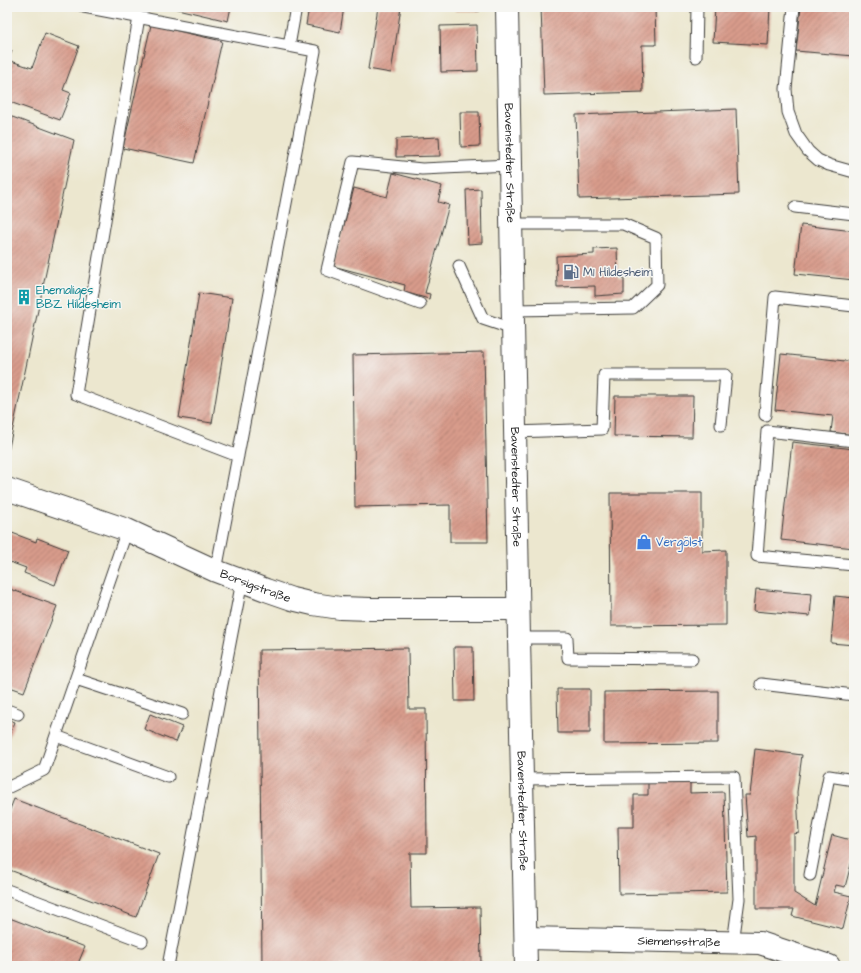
<svg xmlns="http://www.w3.org/2000/svg" width="861" height="973" font-family="'Architects Daughter',sans-serif">
  <defs>
    <pattern id="building-hatch" width="6" height="6" patternUnits="userSpaceOnUse"><rect width="6" height="6" fill="#d89b8b"/><path d="M-1 1l2-2M0 6l6-6M5 7l2-2" fill="none" stroke="#ae7e71"/></pattern>
  </defs>
  <rect width="100%" height="100%" fill="#f6f6f2"/>
  <filter id="ink" filterUnits="userSpaceOnUse"><feTurbulence type="fractalNoise" baseFrequency=".025" numOctaves="2"/><feDisplacementMap in="SourceGraphic" scale="8" xChannelSelector="R" yChannelSelector="G"/><feConvolveMatrix kernelMatrix="1 2 1 2 8 2 1 2 1" color-interpolation-filters="sRGB"/></filter>
  <filter id="wash" filterUnits="userSpaceOnUse"><feTurbulence type="fractalNoise" baseFrequency=".012" numOctaves="4" result="noise"/><feDisplacementMap in="SourceGraphic" scale="16" xChannelSelector="R" yChannelSelector="G"/><feGaussianBlur stdDeviation="0.9" result="paint"/><feColorMatrix in="noise" values="0 0 0 0 0 0 0 0 0 0 0 0 0 0 0 0 0 1.4 0 .05"/><feComposite in="paint" operator="in"/></filter>
  <g filter="url(#wash)">
    <rect width="100%" height="100%" fill="#ece7cf"/>
    <g id="blocks">
      <path fill="url(#building-hatch)" d="M169 7H231L228 21Z
        M309 7H344L340 32 306 25Z
        M378 7H401L391 73 368 69Z
        M455 7H480V11H455Z
        M541 7H655L656 45H642L643 92 544 95Z
        M715 7H770L768 45 713 42Z
        M801 7H854V56L796 51Z
        M151 25 222 41 194 163 123 148Z
        M477 25 478 71 441 72 440 26Z
        M45 33 79 46 63 90 71 93 60 120 7 101V49L12 51 8 60 32 68Z
        M736 109 739 194 579 199 576 115Z
        M460 112H479L480 146 461 147Z
        M7 115 74 140 8 452H7Z
        M439 137 440 156 396 157V139Z
        M393 173 442 186 438 202 449 205 425 293 430 294 429 299 404 292 405 285 333 266 354 188 387 197Z
        M481 189 482 243 468 244 466 190Z
        M801 225 854 231V280L795 274Z
        M617 248 618 277H624V294L595 296V286L557 287 556 256 594 254V249Z
        M199 293 232 298 212 423 179 418Z
        M484 352 488 542H450V505L355 507 353 355Z
        M781 354 854 362V435L831 432 833 416 775 410Z
        M615 396H693L692 437 614 436Z
        M792 442 854 449V548L781 540Z
        M610 493H702V551L726 550V625L611 626Z
        M7 531 36 542 37 538 68 550 55 585 24 573 26 568 7 561Z
        M7 588 57 606 24 692 7 686Z
        M756 589 812 594 810 616 754 611Z
        M835 596 854 598V645L831 643Z
        M454 647H473L474 701H455Z
        M408 648 409 709H426L427 853H410L411 908 480 907 481 966H262L259 650Z
        M557 689H590V733H558Z
        M718 691V743L604 744V692Z
        M150 714 182 727 176 742 144 729Z
        M7 719 15 722 7 742Z
        M755 749 802 755 797 792 799 833 794 834V893L815 906 832 835 854 841V853L845 887 836 885 834 892 851 896 843 929 792 916 794 909H756V836L748 837 745 795H750Z
        M648 780H690V793L724 792 727 892 619 894 618 827H634V795H648Z
        M14 799 159 854 136 917 7 869V817Z
        M7 917 85 947 77 966H7Z"/>
    </g>
  </g>
  <g filter="url(#ink)">
    <use href="#blocks" fill-opacity="0" stroke="#3b3a37" stroke-width="1"/>
    <g fill="none" stroke-linecap="round" stroke-linejoin="round">
      <defs>
        <path id="service" d="M84 7 315 51 216 571
          M794 7 786 89 788 112 796 134 808 151 818 160 829 165 854 172
          M139 17 76 394 238 456
          M289 46 296 7
          M696 57 697 7
          M795 207 854 214
          M512 224H623L656 238 657 285 633 308 514 310
          M459 266 483 319 513 329
          M420 304 327 270 353 162 422 169 510 165
          M765 415 775 297 854 306
          M515 432 602 429 604 375H726L721 425
          M854 441 767 431 757 556 854 565
          M519 638H567L568 658 692 659
          M76 679 182 714
          M761 684 854 695
          M7 710 18 714
          M56 736 168 777
          M522 779 734 777 739 899 733 943
          M7 788 44 770 127 530
          M810 875 829 776 854 780
          M7 890 142 941
          M168 966 242 581"/>
        <g id="minor">
          <path id="s1" d="M7 489 127 530 216 571 266 590 292 599 313 604 340 608 371 609H518"/>
          <path id="s2" d="M526 938 760 943 829 966"/>
        </g>
        <g id="tertiary">
          <path id="s3" d="M507 7 519 638 526 966"/>
        </g>
      </defs>
      <use href="#service" stroke="#3b3a37" stroke-width="13"/>
      <use href="#minor" stroke="#3b3a37" stroke-width="24"/>
      <use href="#tertiary" stroke="#3b3a37" stroke-width="24"/>
      <use href="#service" stroke="#fff" stroke-width="11"/>
      <use href="#minor" stroke="#fff" stroke-width="22"/>
      <use href="#tertiary" stroke="#fff" stroke-width="22"/>
    </g>
  </g>
  <defs>
    <symbol id="fuel-bare" viewBox="-9 -9 18 18"><path d="M-5.5-6h7V0h2V4h1.3V-2.5L3-4.5l.8-.8L6-3V5H2.5V1h-1V6h-7ZM-4.2-4.7v3.2H.2V-4.7Z" fill="#5c6f8a" stroke="#f6f6f2" stroke-width="2.5" paint-order="stroke"/></symbol>
    <symbol id="building-bare" viewBox="-9 -9 18 18"><path d="M-4-6H4V6H1V3H-1V6H-4ZM-2.5-4.3h1.7v1.8h-1.7ZM.8-4.3h1.7v1.8H.8ZM-2.5-1h1.7V.8h-1.7ZM.8-1h1.7V.8H.8Z" fill="#0f9aa8" stroke="#f6f6f2" stroke-width="2.5" paint-order="stroke"/></symbol>
    <symbol id="shop-bare" viewBox="-9 -9 18 18"><path d="M-5-2.5h2.3a2.7 3.5 0 0 1 5.4 0H5L5.5 6h-11ZM-1.5-2.5h3a1.5 2.3 0 0 0-3 0Z" fill="#3f7fe0" stroke="#f6f6f2" stroke-width="2.5" paint-order="stroke"/></symbol>
  </defs>
  <g fill-rule="evenodd">
    <use href="#fuel-bare" x="560" y="261" width="22" height="22"/>
    <use href="#building-bare" x="13" y="286" width="22" height="22"/>
    <use href="#shop-bare" x="633" y="531" width="22" height="22"/>
  </g>
  <g text-anchor="middle" dominant-baseline="central" stroke-width="3" stroke-linejoin="round" paint-order="stroke">
    <g font-size="12" fill="#1c1c1c" stroke="#f6f6f2">
      <text stroke="none"><textPath href="#s3" startOffset="156">Bavenstedter Straße</textPath></text>
      <text stroke="none"><textPath href="#s3" startOffset="480">Bavenstedter Straße</textPath></text>
      <text stroke="none"><textPath href="#s1" startOffset="267">Borsigstraße</textPath></text>
      <text stroke="none"><textPath href="#s3" startOffset="804">Bavenstedter Straße</textPath></text>
      <text stroke="none"><textPath href="#s2" startOffset="153">Siemensstraße</textPath></text>
    </g>
    <g font-size="12" fill="#4e5e75" stroke="#f6f6f2" text-anchor="start">
      <text x="583" y="272">M1 Hildesheim</text>
    </g>
    <g font-size="12" fill="#0d838f" stroke="#f6f6f2" text-anchor="start">
      <text x="36" y="290">Ehemaliges<tspan x="36" dy="14">BBZ Hildesheim</tspan></text>
    </g>
    <g font-size="12" fill="#366cbe" stroke="#f6f6f2" text-anchor="start">
      <text x="656" y="542">Vergölst</text>
    </g>
  </g>
  <rect width="861" height="973" fill="none" stroke="#f6f6f2" stroke-width="24"/>
</svg>
